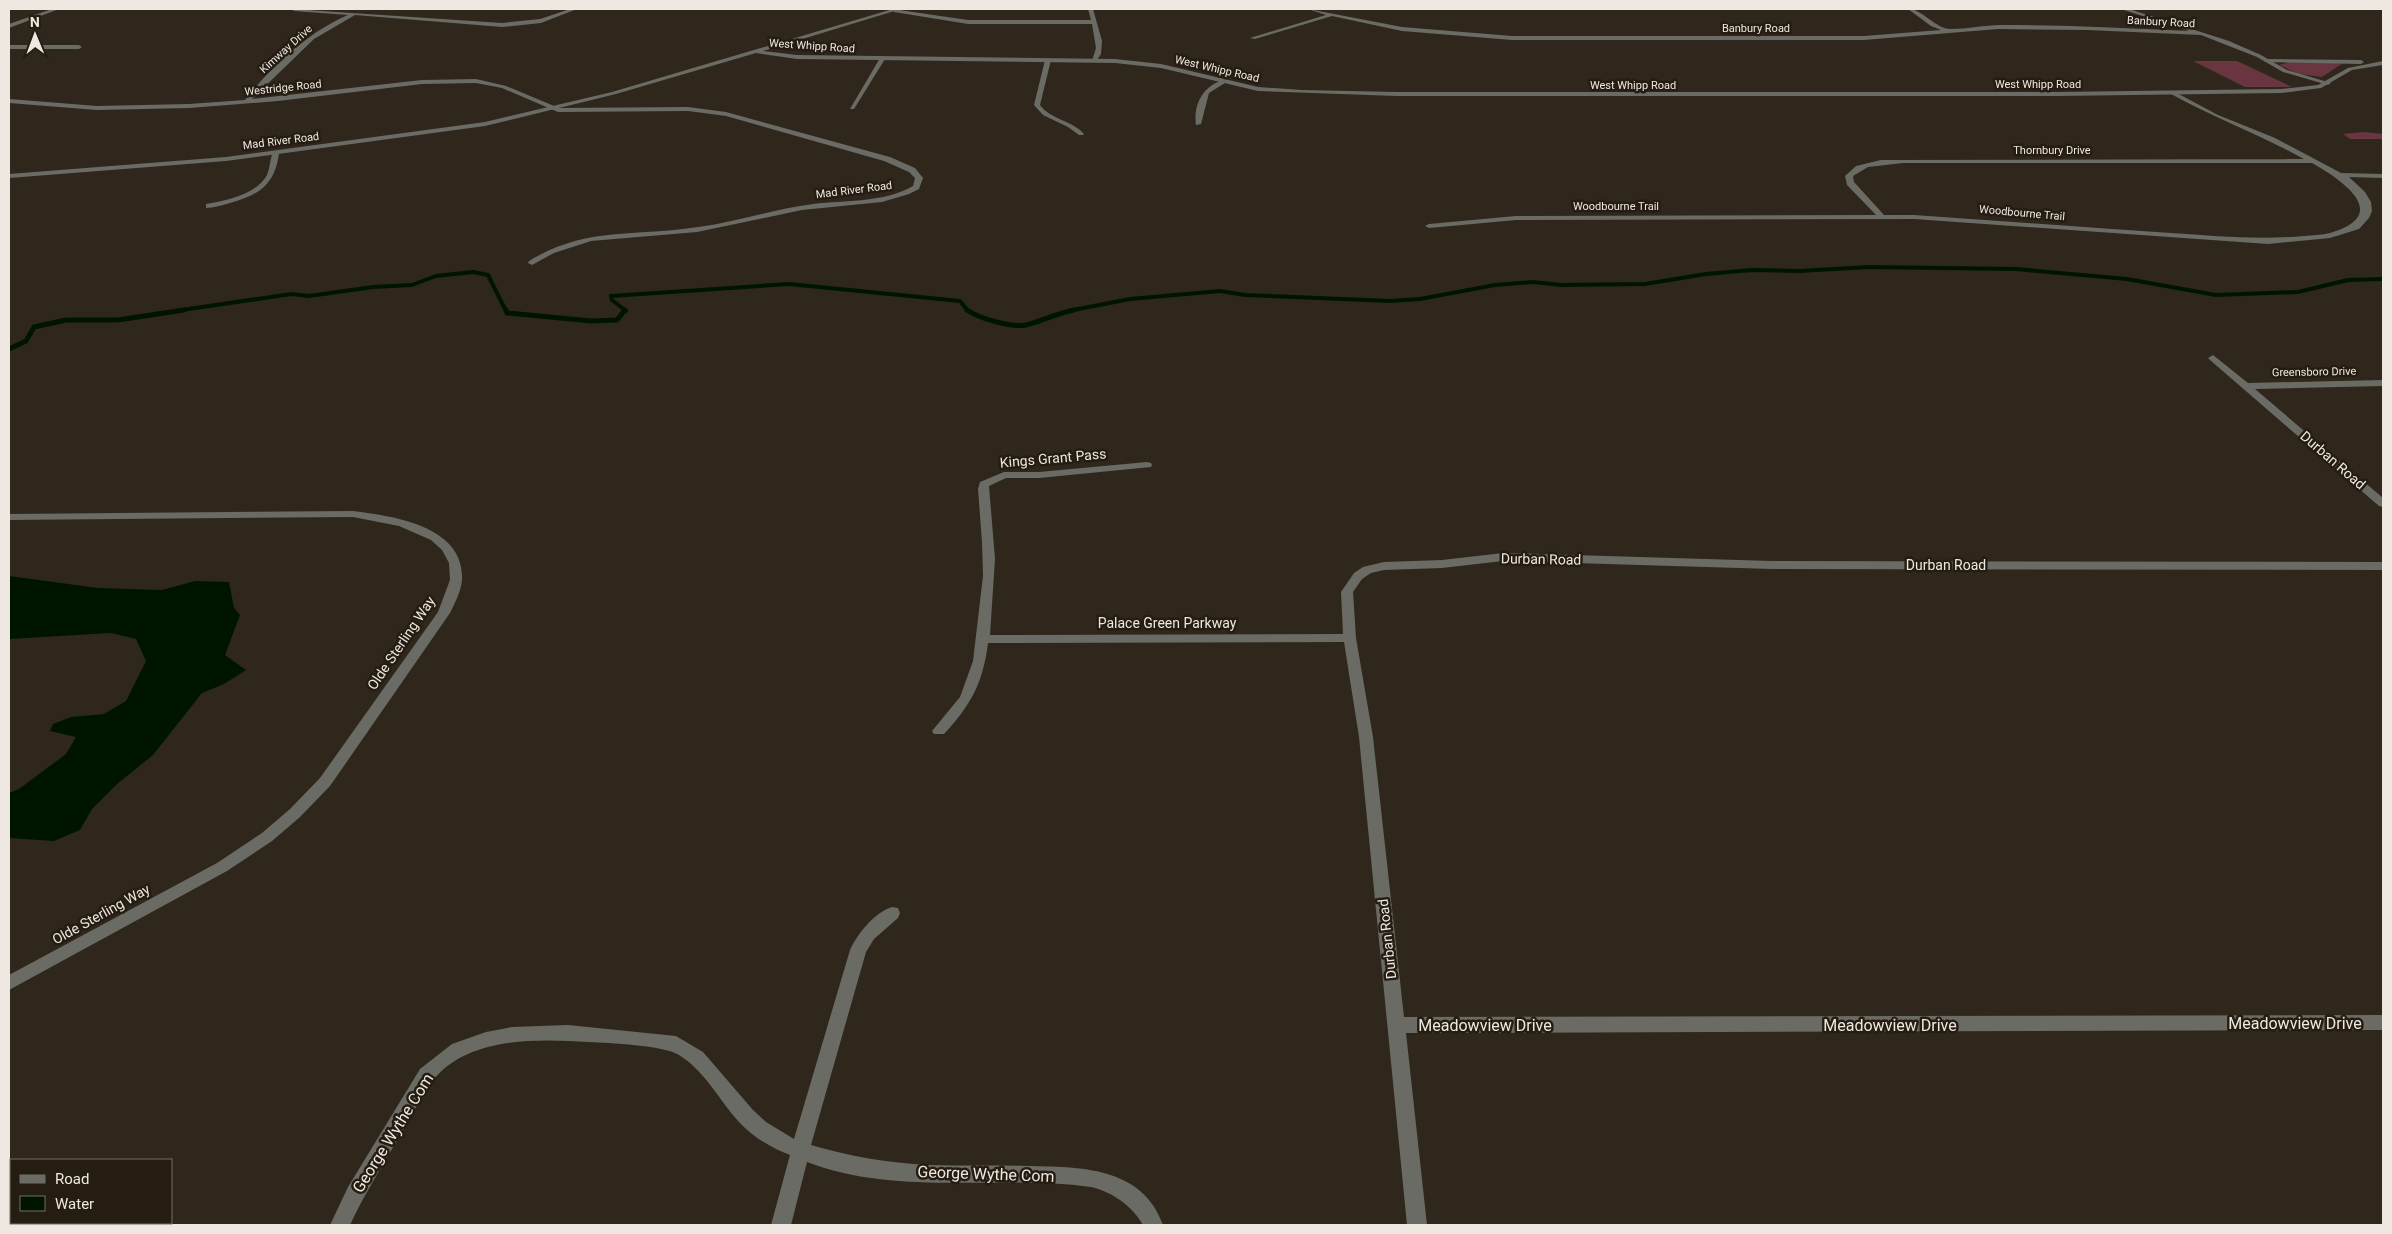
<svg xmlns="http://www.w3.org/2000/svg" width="2392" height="1234" font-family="Roboto,sans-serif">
  <rect width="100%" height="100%" fill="#2f271b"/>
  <path fill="#693541" d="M2193 61H2237L2292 87H2245Z
    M2290 62 2343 63 2322 77 2299 74 2279 65Z
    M2363 132 2383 134V139H2350L2343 134Z"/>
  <path fill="#001500" d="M9 576 98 588 162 590 195 581 229 582 234 608 240 615 225 655 246 670 224 684 202 693 153 755 117 784 92 809 80 830 54 841 9 838V793L19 789 66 754 76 737 50 731 53 724 71 717 104 714 126 701 146 661 136 639 111 633 9 639Z"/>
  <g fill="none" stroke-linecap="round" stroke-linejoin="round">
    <path stroke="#001500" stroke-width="4" d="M175 311 291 294 309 296 373 287 412 285 436 276 473 272 488 275 506 311
      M626 311 612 300 611 296 789 284 960 301 968 311
      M1068 311 1130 299 1220 291 1245 295 1390 301 1420 299 1495 285 1533 282 1561 285 1645 284 1706 274 1752 270 1799 271 1869 267 2016 269 2127 279 2216 295 2298 292 2348 280 2383 279"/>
    <path stroke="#001500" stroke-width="5" d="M506 310 507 313 591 321 617 320 625 310
      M967 310C978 318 1012 328 1026 325 1042 321 1058 313 1074 310
      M9 349 26 341 34 327 66 320H118L184 310"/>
    <path fill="#6a6b64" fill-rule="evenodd" d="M52 9H59L9 28V24Z
      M292 9 502 23 540 19 570 9H577L541 23 502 27 355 15 314 39 252 99 422 80 476 79 506 86 559 108 688 107 726 112 890 157 915 168 923 178 919 189 909 194 882 202 802 210 697 232 591 241 554 253 532 265 528 263 529 261C586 226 635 237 698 227 737 222 774 209 813 204 846 200 883 203 913 186L915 178 909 172 884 161 726 116 688 111 558 112 502 88 476 83 422 84 278 101 189 108 97 110 9 103V99L97 106 189 104 245 100C272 66 308 32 348 15L294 11Z
      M892 9 968 20H1091L1088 9H1093L1102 41 1101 54 1096 61H1092L1096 48 1092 24H968L894 12Z
      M1308 9 1402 27 1512 36H1864L1941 30 1931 26 1908 9C1923 9 1935 29 1951 29 1968 29 1984 25 2001 25 2064 25 2126 28 2189 31L2121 9H2129L2229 41 2261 55 2287 70 2331 83 2328 85 2283 72 2257 57 2201 35 2087 30 1998 29 1864 40H1512L1402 31 1332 16 1255 39 1250 38 1326 15Z
      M9 45H79L82 47 79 49H9Z
      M880 58 885 59 854 109H850Z
      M1048 58 1051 60 1040 105C1051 120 1072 120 1084 134L1083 135H1079L1068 127 1043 115 1034 105 1045 60Z
      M1223 80 1225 83 1209 93 1201 124 1196 125C1193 105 1203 86 1223 80Z
      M2173 91 2218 115 2275 138 2341 173 2383 174V178L2349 177 2365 192 2371 202 2372 211 2369 218 2359 229 2330 238 2268 244 1914 219 1516 220 1429 228 1425 226 1429 224 1516 216 1876 215 1847 185 1845 176 1856 166 1881 160 2304 159C2260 135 2215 118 2171 94ZM1903 163H2312C2344 181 2392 215 2330 233 2322 235 2312 235 2304 236 2259 240 2216 236 2171 233 2086 227 2000 221 1914 215H1884L1854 182 1853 176 1868 167Z
      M273 152 279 153C275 185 259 195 230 203 222 205 214 208 206 208V204C226 200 256 195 267 175 270 168 270 159 273 152Z
      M2213 355 2248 383 2383 380V386L2255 389 2383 498V507L2379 506 2210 360 2208 358Z
      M1147 462 1151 463 1152 465 1151 467 1039 478H1006L989 486 995 559 990 635 1343 634 1341 592 1354 573 1363 567 1384 562 1442 560 1503 553 1772 561 2383 562V570L1772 569 1503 561 1442 568 1384 570 1371 573 1362 579 1353 592 1356 638 1373 737 1404 1017 2383 1015V1030L1406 1033 1427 1225H1407L1359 737 1344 642 988 643C983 683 971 705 944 734H934L932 731 960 697 973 661 983 576 982 542 978 489 980 482 1004 472H1039Z
      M353 511C393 516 465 526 462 580 461 591 455 603 450 613L330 786 300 817 272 841 227 871 9 990V975L217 863 262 833 290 809 320 778 438 612 450 580 449 563 442 550 431 540 399 526 353 517 9 520V514Z
      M892 907 898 908 900 913 898 918 874 939 866 952 811 1145C849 1156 888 1163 928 1165 961 1166 994 1165 1027 1166 1079 1167 1142 1166 1163 1225H1143C1132 1206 1113 1192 1091 1187 997 1174 899 1197 807 1162L791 1225H771L790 1155C771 1148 753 1137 739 1122 719 1100 705 1071 679 1055 663 1045 609 1043 589 1042 537 1039 469 1036 433 1080 421 1095 412 1116 402 1132 384 1163 365 1193 350 1225H330L348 1187 420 1069 452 1044 486 1032 512 1027 568 1025 676 1036 703 1052 753 1110 766 1122 794 1139 850 950C858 933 874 913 892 907Z"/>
    <path fill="#6a6b64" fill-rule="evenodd" d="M893 9H901L763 51 797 55 1115 59 1161 64 1258 87 1302 90 1396 92H2058L2281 89 2318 85 2348 68 2383 61V65L2352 70 2321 88 2281 93 2058 96H1396L1258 91 1161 68 1115 63 797 59 756 53 616 94 485 126 226 161 9 178V174L226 157 485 122 612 92Z
      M2267 59 2361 60 2364 62 2361 64 2265 62Z"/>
  </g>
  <g text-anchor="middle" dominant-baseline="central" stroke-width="5" stroke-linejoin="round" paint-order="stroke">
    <g font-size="11" fill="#eee8e0" stroke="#251d12">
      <text transform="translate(2161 22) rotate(3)">Banbury Road</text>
      <text x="1756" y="28">Banbury Road</text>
      <text transform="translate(812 46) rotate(4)">West Whipp Road</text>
      <text transform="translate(286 49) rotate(-42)">Kimway Drive</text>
      <text transform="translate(1217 69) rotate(13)">West Whipp Road</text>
      <text x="2038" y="84">West Whipp Road</text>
      <text x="1633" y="85">West Whipp Road</text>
      <text transform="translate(283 88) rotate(-6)">Westridge Road</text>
      <text transform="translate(281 141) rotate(-7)">Mad River Road</text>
      <text x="2052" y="150">Thornbury Drive</text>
      <text transform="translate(854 190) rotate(-7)">Mad River Road</text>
      <text x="1616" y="206">Woodbourne Trail</text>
      <text transform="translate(2022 213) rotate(5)">Woodbourne Trail</text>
      <text transform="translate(2314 372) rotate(-1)">Greensboro Drive</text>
    </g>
    <g font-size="14" fill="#eee8e0" stroke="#251d12">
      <text transform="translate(1053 458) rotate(-5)">Kings Grant Pass</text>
      <text transform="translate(2333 460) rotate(41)">Durban Road</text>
      <text transform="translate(1541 559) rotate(1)">Durban Road</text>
      <text x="1946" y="565">Durban Road</text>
      <text x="1167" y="623">Palace Green Parkway</text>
      <text transform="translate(401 643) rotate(-56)">Olde Sterling Way</text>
      <text transform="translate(101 914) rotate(-29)">Olde Sterling Way</text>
      <text transform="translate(1387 939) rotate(-96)">Durban Road</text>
    </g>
    <g font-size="16" fill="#eee8e0" stroke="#251d12">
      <text x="2295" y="1023">Meadowview Drive</text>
      <text x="1485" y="1025">Meadowview Drive</text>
      <text x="1890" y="1025">Meadowview Drive</text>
      <text transform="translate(393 1133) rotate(-58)">George Wythe Com</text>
      <text transform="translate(986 1174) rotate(2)">George Wythe Com</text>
    </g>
  </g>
  <rect width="2392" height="1234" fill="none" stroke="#eee8e0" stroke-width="20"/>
  <rect x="10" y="1159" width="162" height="65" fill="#251d12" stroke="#756e64"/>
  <rect x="20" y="1175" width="25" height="8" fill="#6a6b64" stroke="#756e64"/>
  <text x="55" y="1184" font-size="15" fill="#eee8e0">Road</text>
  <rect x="20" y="1196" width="25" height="15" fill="#001500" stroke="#756e64"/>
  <text x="55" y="1209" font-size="15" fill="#eee8e0">Water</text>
  <g transform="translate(35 35) rotate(359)" stroke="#251d12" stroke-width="4" paint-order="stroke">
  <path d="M0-4L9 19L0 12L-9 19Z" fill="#eee8e0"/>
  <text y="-8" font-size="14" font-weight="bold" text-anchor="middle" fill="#eee8e0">N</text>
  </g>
</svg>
